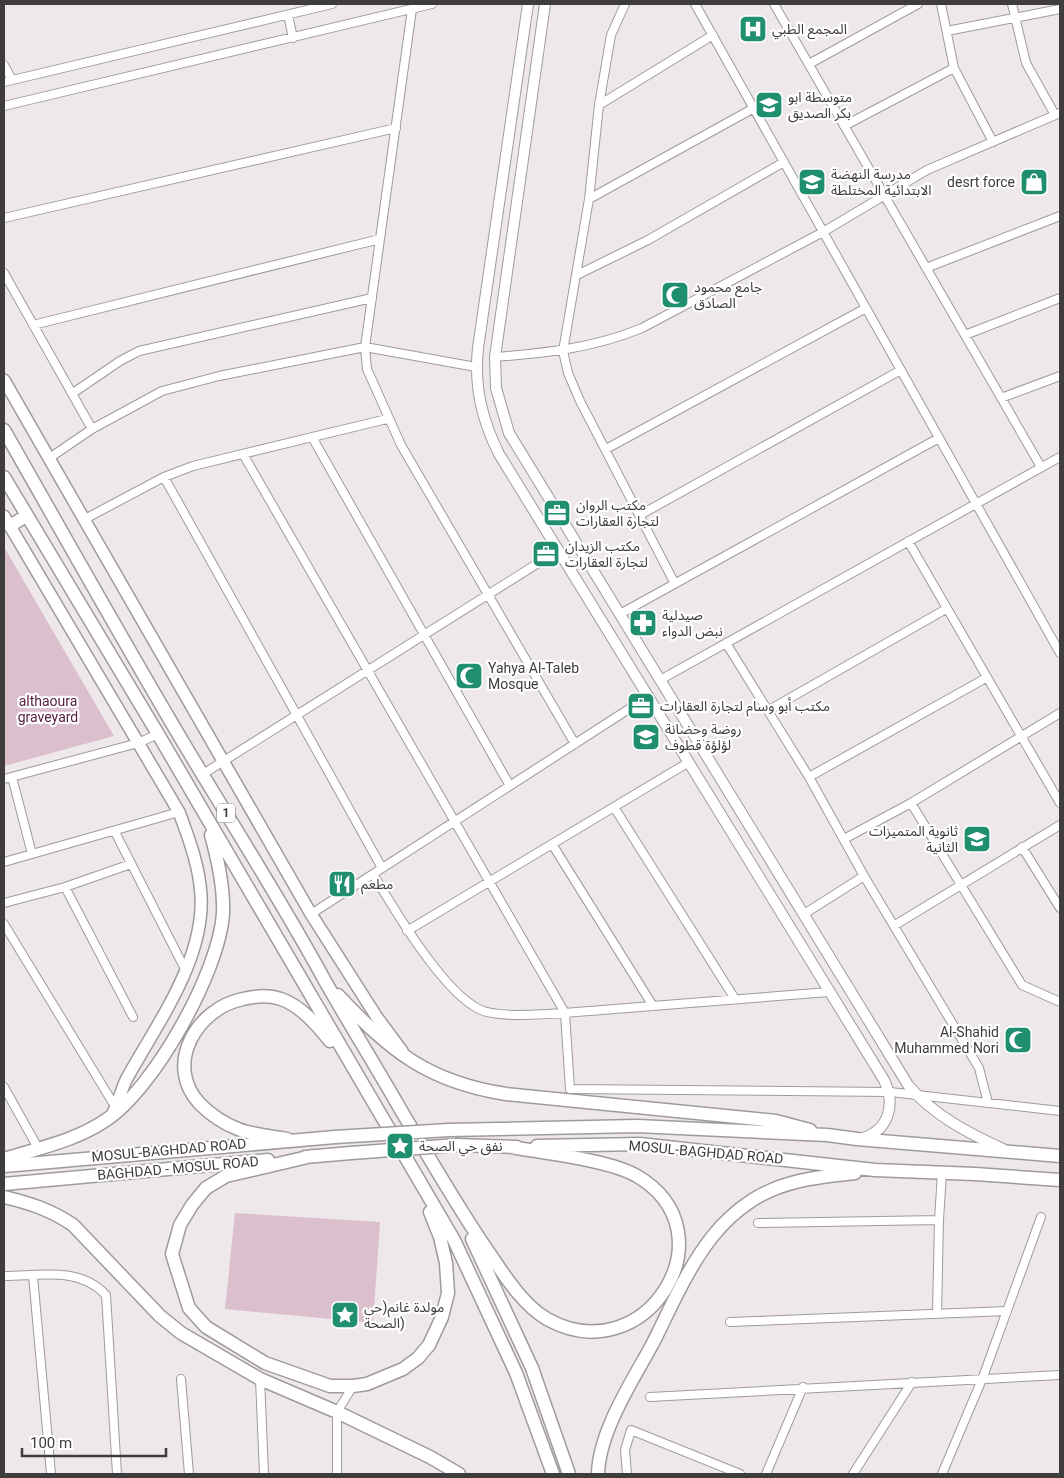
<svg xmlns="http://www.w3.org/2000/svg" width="1064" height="1478" font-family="Roboto,'Noto Sans Arabic',sans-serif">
  <rect width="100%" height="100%" fill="#eee8eb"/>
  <path fill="#dcbfcc" d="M4 547 114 736 4 766Z
    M235 1213 380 1222 373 1323 225 1309Z"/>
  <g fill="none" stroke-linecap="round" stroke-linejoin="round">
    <defs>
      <path id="minor" d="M625 4 611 35 599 105 589 199 563 351 568 373 580 401 674 582
        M695 4 1060 653
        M774 4 1041 467
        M941 4 954 68 993 142
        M1012 4 1026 63 1055 115
        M412 9 365 347 367 369 401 445 575 744
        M288 15 293 38
        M947 31 1060 9
        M809 64 918 4
        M4 65 12 80
        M4 82 332 4
        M599 105 713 35
        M4 106 432 4
        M844 126 954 68
        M589 199 754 108
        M4 218 396 128
        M926 268 1060 216
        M4 273 92 429
        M577 275 648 240 784 162
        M33 325 380 239
        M965 335 1060 298
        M495 357C546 353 594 348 642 328L823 232 927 170 1060 113
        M73 393 120 361 139 351 372 298
        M1001 398 1060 376
        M312 437 510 786
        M606 449 866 308
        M243 454 565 1013 570 1089 890 1092 1060 1111
        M48 459 92 429 162 391 219 376 365 347 476 367
        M164 477 382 868
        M640 515 901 370
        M83 520 164 477 193 466 387 419
        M908 541 1060 803
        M620 614 939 438
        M726 643 809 777 864 876 979 1068 988 1103
        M660 680 1060 457
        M769 710 946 609
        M203 774 559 550
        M12 777 32 854
        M809 777 986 678
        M4 779 138 743 158 734
        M911 803 1022 985 1060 1002
        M614 807 735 999
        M115 832 186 971
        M844 839 911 803 1060 713
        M552 844 653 1006
        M1022 847 1060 908
        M4 862 179 812
        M373 874C394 909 444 994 481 1010 503 1020 575 1012 602 1010 678 1004 753 998 829 992
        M65 887 133 1017
        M4 903 65 887 131 864
        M311 914 649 696
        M804 914 864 876
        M4 924 116 1108
        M895 925 1060 825
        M407 931 689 762
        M4 1087 38 1148
        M939 1220 942 1173
        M758 1223 939 1220 937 1314
        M4 1276C39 1276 79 1266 106 1295L117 1474
        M33 1276 51 1474
        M730 1322 1007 1311
        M181 1379 189 1474
        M260 1379 264 1474
        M650 1397 1060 1375
        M337 1474V1412L353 1386
        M627 1474 625 1450 631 1430 740 1474
        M766 1474 803 1387
        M853 1474 912 1382
        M942 1474 983 1377 1041 1217"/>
      <path id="tertiary" d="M528 4 478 348C474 387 482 420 499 454L884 1080C896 1105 889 1132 859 1139
        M545 4 495 357 496 388 509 433 908 1085C933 1115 968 1133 1003 1149"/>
      <path id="secondary" d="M4 380 311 914 376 1016 402 1051
        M4 516 179 812C188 836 197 860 200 885 210 954 157 1023 126 1080 121 1091 118 1104 112 1115"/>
      <path id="trunk" d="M4 430C61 530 118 632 177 732 226 815 279 896 325 981 350 1025 377 1068 402 1112 432 1162 460 1212 494 1260 508 1281 525 1306 547 1319 645 1374 734 1233 637 1176 610 1160 544 1153 511 1147
        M4 477 158 734 454 1240 516 1373 553 1474
        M10 526 26 516
        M338 995C390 1051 428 1082 506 1094L776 1121 810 1130
        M449 1130 637 1126 827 1135 857 1139 1060 1156
        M287 1139C271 1136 253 1135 238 1129 225 1124 210 1114 200 1104 163 1065 197 1008 243 999 255 996 269 995 281 999 301 1006 317 1025 330 1041
        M457 1145 517 1147
        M537 1146 640 1144 875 1170 975 1174 1060 1180
        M312 1156 226 1176 206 1188 192 1205 180 1225 172 1254 189 1308 206 1327 265 1363 330 1386H353L367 1384 403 1369 418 1358 429 1345 442 1317 448 1293 446 1263 440 1237 430 1212
        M305 1157 351 1153
        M4 1159C39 1148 75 1141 106 1120 154 1089 220 970 223 913 224 886 218 860 211 835
        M4 1166 335 1137
        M4 1184 268 1160
        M4 1197C30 1203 51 1210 73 1225L160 1316 181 1333 260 1379 337 1412 430 1457 459 1474
        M472 1239 532 1368 569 1474
        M598 1474C599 1431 633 1380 653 1343 671 1307 687 1269 712 1237 723 1223 736 1211 751 1201 783 1180 818 1177 855 1173"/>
    </defs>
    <use href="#minor" stroke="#a09a9d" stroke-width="10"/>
    <use href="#tertiary" stroke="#a09a9d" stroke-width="12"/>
    <use href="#secondary" stroke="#a09a9d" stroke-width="14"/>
    <use href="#trunk" stroke="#a09a9d" stroke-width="15"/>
    <use href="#minor" stroke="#fff" stroke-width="8"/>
    <use href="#tertiary" stroke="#fff" stroke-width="10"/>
    <use href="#secondary" stroke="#fff" stroke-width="11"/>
    <use href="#trunk" stroke="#fff" stroke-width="12"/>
    <defs>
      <path id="trunk-bridge" d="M335 1137 449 1130
        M351 1153 457 1145"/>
    </defs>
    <use href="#trunk-bridge" stroke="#a09a9d" stroke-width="15" stroke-linecap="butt"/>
    <use href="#trunk-bridge" stroke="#fff" stroke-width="12"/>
  </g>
  <defs>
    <symbol id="hospital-square" viewBox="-11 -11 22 22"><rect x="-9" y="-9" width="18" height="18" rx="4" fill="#208f70" stroke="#fff"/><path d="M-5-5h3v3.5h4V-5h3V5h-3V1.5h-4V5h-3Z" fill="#fff"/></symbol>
    <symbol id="school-square" viewBox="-11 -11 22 22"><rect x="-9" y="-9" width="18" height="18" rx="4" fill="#208f70" stroke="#fff"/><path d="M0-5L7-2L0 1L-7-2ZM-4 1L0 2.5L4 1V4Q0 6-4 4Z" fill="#fff"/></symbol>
    <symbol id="shop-square" viewBox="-11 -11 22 22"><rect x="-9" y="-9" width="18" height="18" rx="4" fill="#208f70" stroke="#fff"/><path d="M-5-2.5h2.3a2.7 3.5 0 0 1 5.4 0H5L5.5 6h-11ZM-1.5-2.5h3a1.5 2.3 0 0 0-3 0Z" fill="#fff"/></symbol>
    <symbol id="mosque-square" viewBox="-11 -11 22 22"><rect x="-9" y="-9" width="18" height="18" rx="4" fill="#208f70" stroke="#fff"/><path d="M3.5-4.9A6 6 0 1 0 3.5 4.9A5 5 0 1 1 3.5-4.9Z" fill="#fff"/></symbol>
    <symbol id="office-square" viewBox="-11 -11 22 22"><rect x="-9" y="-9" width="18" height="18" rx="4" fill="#208f70" stroke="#fff"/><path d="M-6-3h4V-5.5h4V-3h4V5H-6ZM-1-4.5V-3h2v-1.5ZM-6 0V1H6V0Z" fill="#fff"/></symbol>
    <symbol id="pharmacy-square" viewBox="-11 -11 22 22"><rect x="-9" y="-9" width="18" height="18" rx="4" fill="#208f70" stroke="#fff"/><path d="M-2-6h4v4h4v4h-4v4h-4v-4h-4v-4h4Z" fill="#fff"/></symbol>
    <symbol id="restaurant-square" viewBox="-11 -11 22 22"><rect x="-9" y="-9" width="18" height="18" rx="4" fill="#208f70" stroke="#fff"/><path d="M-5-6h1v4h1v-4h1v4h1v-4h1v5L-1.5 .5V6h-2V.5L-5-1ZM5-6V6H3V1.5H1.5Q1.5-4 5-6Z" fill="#fff"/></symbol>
    <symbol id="sight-square" viewBox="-11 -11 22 22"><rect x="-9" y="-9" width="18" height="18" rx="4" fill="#208f70" stroke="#fff"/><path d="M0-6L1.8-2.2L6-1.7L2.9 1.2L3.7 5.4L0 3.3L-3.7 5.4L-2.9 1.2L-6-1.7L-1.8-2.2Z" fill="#fff"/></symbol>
  </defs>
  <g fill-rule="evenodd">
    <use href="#hospital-square" x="737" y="13" width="32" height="32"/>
    <use href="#school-square" x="753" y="89" width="32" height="32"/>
    <use href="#school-square" x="796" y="166" width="32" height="32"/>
    <use href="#shop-square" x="1018" y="166" width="32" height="32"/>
    <use href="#mosque-square" x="659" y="279" width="32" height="32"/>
    <use href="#office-square" x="541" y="497" width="32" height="32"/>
    <use href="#office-square" x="530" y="538" width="32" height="32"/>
    <use href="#pharmacy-square" x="627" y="607" width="32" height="32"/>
    <use href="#mosque-square" x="453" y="660" width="32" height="32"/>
    <use href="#office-square" x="625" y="690" width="32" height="32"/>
    <use href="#school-square" x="630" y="721" width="32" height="32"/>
    <use href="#school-square" x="961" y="823" width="32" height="32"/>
    <use href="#restaurant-square" x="326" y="868" width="32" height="32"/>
    <use href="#mosque-square" x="1002" y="1024" width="32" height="32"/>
    <use href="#sight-square" x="384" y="1130" width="32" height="32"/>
    <use href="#sight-square" x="329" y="1299" width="32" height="32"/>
  </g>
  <g text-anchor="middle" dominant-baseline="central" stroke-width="4.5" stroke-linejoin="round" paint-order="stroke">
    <rect fill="#fff" stroke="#787677" stroke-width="1" x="217" y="803.5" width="18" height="19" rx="4"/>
    <g font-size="12" font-weight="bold" fill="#3e3c3d">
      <text x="226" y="813">1</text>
    </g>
    <g font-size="14" fill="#3e3c3d" stroke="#fff" text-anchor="start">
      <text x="772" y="29">المجمع الطبي</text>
      <text x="788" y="97">متوسطة ابو<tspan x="788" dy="16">بكر الصديق</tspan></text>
      <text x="831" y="174">مدرسة النهضة<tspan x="831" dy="16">الابتدائية المختلطة</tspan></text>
      <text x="1015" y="182" text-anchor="end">desrt force</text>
      <text x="694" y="287">جامع محمود<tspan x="694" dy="16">الصادق</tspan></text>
      <text x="576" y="505">مكتب الروان<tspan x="576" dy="16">لتجارة العقارات</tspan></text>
      <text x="565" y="546">مكتب الزيدان<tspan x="565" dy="16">لتجارة العقارات</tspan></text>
      <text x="662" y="615">صيدلية<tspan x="662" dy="16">نبض الدواء</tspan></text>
      <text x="488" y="668">Yahya Al-Taleb<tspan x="488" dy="16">Mosque</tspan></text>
      <text x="660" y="706">مكتب أبو وسام لتجارة العقارات</text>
      <text x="665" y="729">روضة وحضانة<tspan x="665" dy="16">لؤلؤة قطوف</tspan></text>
      <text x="958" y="831" text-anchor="end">ثانوية المتميزات<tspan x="958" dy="16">الثانية</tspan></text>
      <text x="361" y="884">مطعم</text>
      <text x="999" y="1032" text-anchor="end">Al-Shahid<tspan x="999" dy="16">Muhammed Nori</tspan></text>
      <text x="419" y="1146">نفق حي الصحة</text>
      <text x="364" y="1307">مولدة غانم(حي<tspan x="364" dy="16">الصحة)</tspan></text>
    </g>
    <g font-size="14" fill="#58213f" stroke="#fff">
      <text x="48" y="701">althaoura<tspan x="48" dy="16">graveyard</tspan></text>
    </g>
    <g font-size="14" fill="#3e3c3d" stroke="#fff">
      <text transform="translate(169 1150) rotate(-5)">MOSUL-BAGHDAD ROAD</text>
      <text transform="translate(706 1152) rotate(5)">MOSUL-BAGHDAD ROAD</text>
      <text transform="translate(178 1168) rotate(-5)">BAGHDAD - MOSUL ROAD</text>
    </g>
  </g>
  <rect width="1064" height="1478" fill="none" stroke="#3e3c3d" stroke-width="10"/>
  <path d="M22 1448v8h144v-8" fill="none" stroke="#3e3c3d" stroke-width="2.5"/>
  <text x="30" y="1448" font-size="15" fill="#3e3c3d" stroke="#ffffff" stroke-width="4" paint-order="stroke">100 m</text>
</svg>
